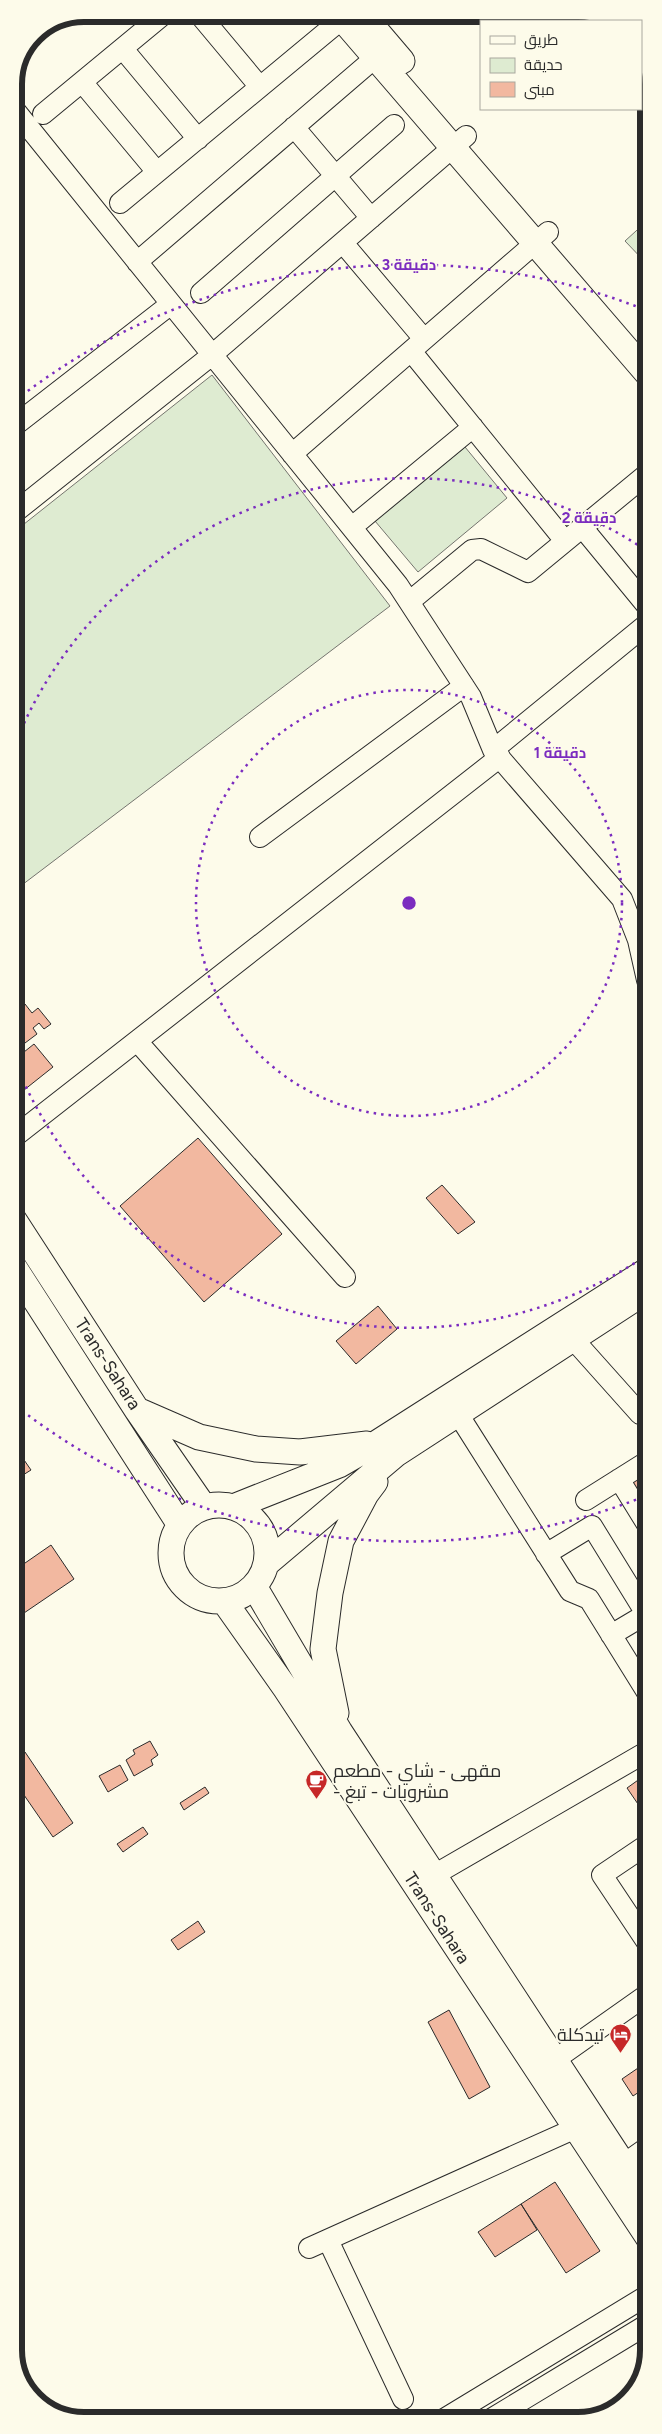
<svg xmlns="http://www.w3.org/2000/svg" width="662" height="2434" font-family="Figtree,Cairo,sans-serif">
  <rect width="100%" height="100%" fill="#fdfbea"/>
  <path fill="#deebd1" stroke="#74746e" d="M647 221V264L625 241Z
    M212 375 390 606 14 891V532Z
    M465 447 507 498 418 572 375 521Z"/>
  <path fill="#f2b8a0" stroke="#2b2b2b" d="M558 14H569L577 21H552Z
    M25 1004 32 1013 38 1008 51 1024 44 1029 39 1023 33 1028 37 1034 25 1043 21 1037 14 1042V1018L22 1012 19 1008Z
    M34 1044 53 1067 14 1098V1060Z
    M198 1138 282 1234 204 1302 120 1206Z
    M442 1185 475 1222 458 1234 426 1198Z
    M378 1306 397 1329 356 1364 336 1341Z
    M22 1457 31 1470 15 1480V1462Z
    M648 1471V1500L642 1504 629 1483Z
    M51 1545 74 1579 24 1613 15 1599V1570Z
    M150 1741 158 1755 151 1760 153 1765 134 1776 126 1760 135 1754 133 1750Z
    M25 1752 73 1823 53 1837 15 1782V1759Z
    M120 1765 128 1780 108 1792 99 1776Z
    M648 1773V1801L640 1807 627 1788Z
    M205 1787 209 1793 184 1810 180 1803Z
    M143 1827 148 1834 123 1852 117 1844Z
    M198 1921 205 1932 178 1950 171 1940Z
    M449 2010 490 2087 469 2099 428 2022Z
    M641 2066 648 2077V2086L633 2096 622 2079Z
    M555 2182 600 2251 566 2273 521 2204Z
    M521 2204 537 2230 495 2257 478 2232Z"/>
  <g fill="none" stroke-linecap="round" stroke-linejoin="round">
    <defs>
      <path id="minor" d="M199 14 260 87
        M123 49 198 139
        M82 82 157 172
        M14 109 398 585 471 697 493 750 622 899 638 940 647 980
        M43 114 164 14
        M294 127 371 218
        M120 203 342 19
        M343 243 424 339
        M137 262 376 57
        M201 293 394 125
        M411 351 565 541
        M14 426 171 304
        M292 454 548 232
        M14 513 212 355 466 136
        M352 527 473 427
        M582 527 647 606
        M409 602 472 550 481 549 528 572 647 474
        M493 750 647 624
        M260 837 464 686
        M137 1041 345 1277
        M14 1137 500 757
        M573 1339 640 1414 648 1415
        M458 1414 570 1591 589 1599 648 1694
        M619 1479 648 1526
        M586 1500 648 1461
        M546 1554 592 1526 648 1617
        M611 1635 648 1613
        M648 1844 602 1875 648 1944
        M434 1875 648 1751
        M543 2068 648 1994
        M611 2173 648 2147
        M328 2240 403 2399
        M309 2248 576 2128
        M444 2419 648 2295
        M491 2419 648 2324"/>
      <path id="major" d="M338 14 647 373
        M362 14 402 61
        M14 1220 137 1410 204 1507
        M14 1267 180 1525
        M137 1410 199 1437 256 1449 300 1452 367 1444
        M171 1553a48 48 0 1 1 96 0a48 48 0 1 1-96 0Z
        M233 1507 339 1465 377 1443 648 1270
        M266 1564 396 1454 648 1290
        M254 1586 340 1732 648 2202
        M224 1601 286 1689 648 2237
        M336 1713 323 1649 330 1593 341 1541 366 1494 375 1482"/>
    </defs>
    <use href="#minor" stroke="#2b2b2b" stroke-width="22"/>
    <use href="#major" stroke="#2b2b2b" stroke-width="27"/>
    <use href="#minor" stroke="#fdfbea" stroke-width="20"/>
    <use href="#major" stroke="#fdfbea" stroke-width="25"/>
  </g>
  <g fill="none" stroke="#7b2cbf" stroke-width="2.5" stroke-dasharray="2.5 5">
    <circle cx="409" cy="903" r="213"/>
    <path d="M647 1255A425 425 0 0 1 15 1062M15 744A425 425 0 0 1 647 551"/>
    <path d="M643 1497A638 638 0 0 1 16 1406M16 400A638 638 0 0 1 643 309"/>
  </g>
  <defs>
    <symbol id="cafe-pin" viewBox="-11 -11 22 30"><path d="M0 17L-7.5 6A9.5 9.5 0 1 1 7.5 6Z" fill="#c62828" stroke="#fdfbea"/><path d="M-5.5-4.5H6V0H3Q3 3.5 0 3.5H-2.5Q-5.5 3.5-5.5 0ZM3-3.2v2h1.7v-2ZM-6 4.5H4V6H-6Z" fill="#fff"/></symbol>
    <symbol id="hotel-pin" viewBox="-11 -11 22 30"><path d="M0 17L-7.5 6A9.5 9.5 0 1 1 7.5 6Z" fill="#c62828" stroke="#fdfbea"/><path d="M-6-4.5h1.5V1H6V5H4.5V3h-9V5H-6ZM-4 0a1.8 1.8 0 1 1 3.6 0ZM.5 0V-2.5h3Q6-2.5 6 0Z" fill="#fff"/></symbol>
  </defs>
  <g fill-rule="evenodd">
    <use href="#cafe-pin" x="304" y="1768" width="25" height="34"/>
    <use href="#hotel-pin" x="608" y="2022" width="25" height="34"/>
  </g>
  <g text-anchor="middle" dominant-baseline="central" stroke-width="4" stroke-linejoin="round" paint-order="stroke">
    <g font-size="18" fill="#2b2b2b" stroke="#fdfbea">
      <text transform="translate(108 1364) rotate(57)">Trans-Sahara</text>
      <text transform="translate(437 1918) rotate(57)">Trans-Sahara</text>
    </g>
    <g font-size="18" fill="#2b2b2b" stroke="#fdfbea" text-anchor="start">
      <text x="333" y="1771">مقهى - شاي - مطعم<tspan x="333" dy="21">- مشروبات - تبغ</tspan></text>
      <text x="604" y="2035" text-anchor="end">تيدكلة</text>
    </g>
  </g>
  <path d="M0 0H662V2434H0ZM84 22H578A62 62 0 0 1 640 84V2350A62 62 0 0 1 578 2412H84A62 62 0 0 1 22 2350V84A62 62 0 0 1 84 22Z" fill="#fdfbea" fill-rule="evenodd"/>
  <path fill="none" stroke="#2b2b2b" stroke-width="6" d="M84 22H578A62 62 0 0 1 640 84V2350A62 62 0 0 1 578 2412H84A62 62 0 0 1 22 2350V84A62 62 0 0 1 84 22Z"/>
  <circle cx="409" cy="903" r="8" fill="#7b2cbf" stroke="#fdfbea" stroke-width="2.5"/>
  <g font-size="15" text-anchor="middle" font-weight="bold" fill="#7b2cbf" stroke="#fdfbea" stroke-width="4" stroke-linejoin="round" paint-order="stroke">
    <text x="409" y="270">3 دقيقة</text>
    <text x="589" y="523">2 دقيقة</text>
    <text x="560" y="758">1 دقيقة</text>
  </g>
  <rect x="480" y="20" width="162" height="90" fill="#fdfbea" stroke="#a9a89e"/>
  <rect x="490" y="36" width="25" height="8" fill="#fdfbea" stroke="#a9a89e"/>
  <text x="524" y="45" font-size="15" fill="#2b2b2b">طريق</text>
  <rect x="490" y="58" width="25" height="15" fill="#deebd1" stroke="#a9a89e"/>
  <text x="524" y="70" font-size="15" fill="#2b2b2b">حديقة</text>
  <rect x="490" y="82" width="25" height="15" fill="#f2b8a0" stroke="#a9a89e"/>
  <text x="524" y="95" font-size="15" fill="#2b2b2b">مبنى</text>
</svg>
